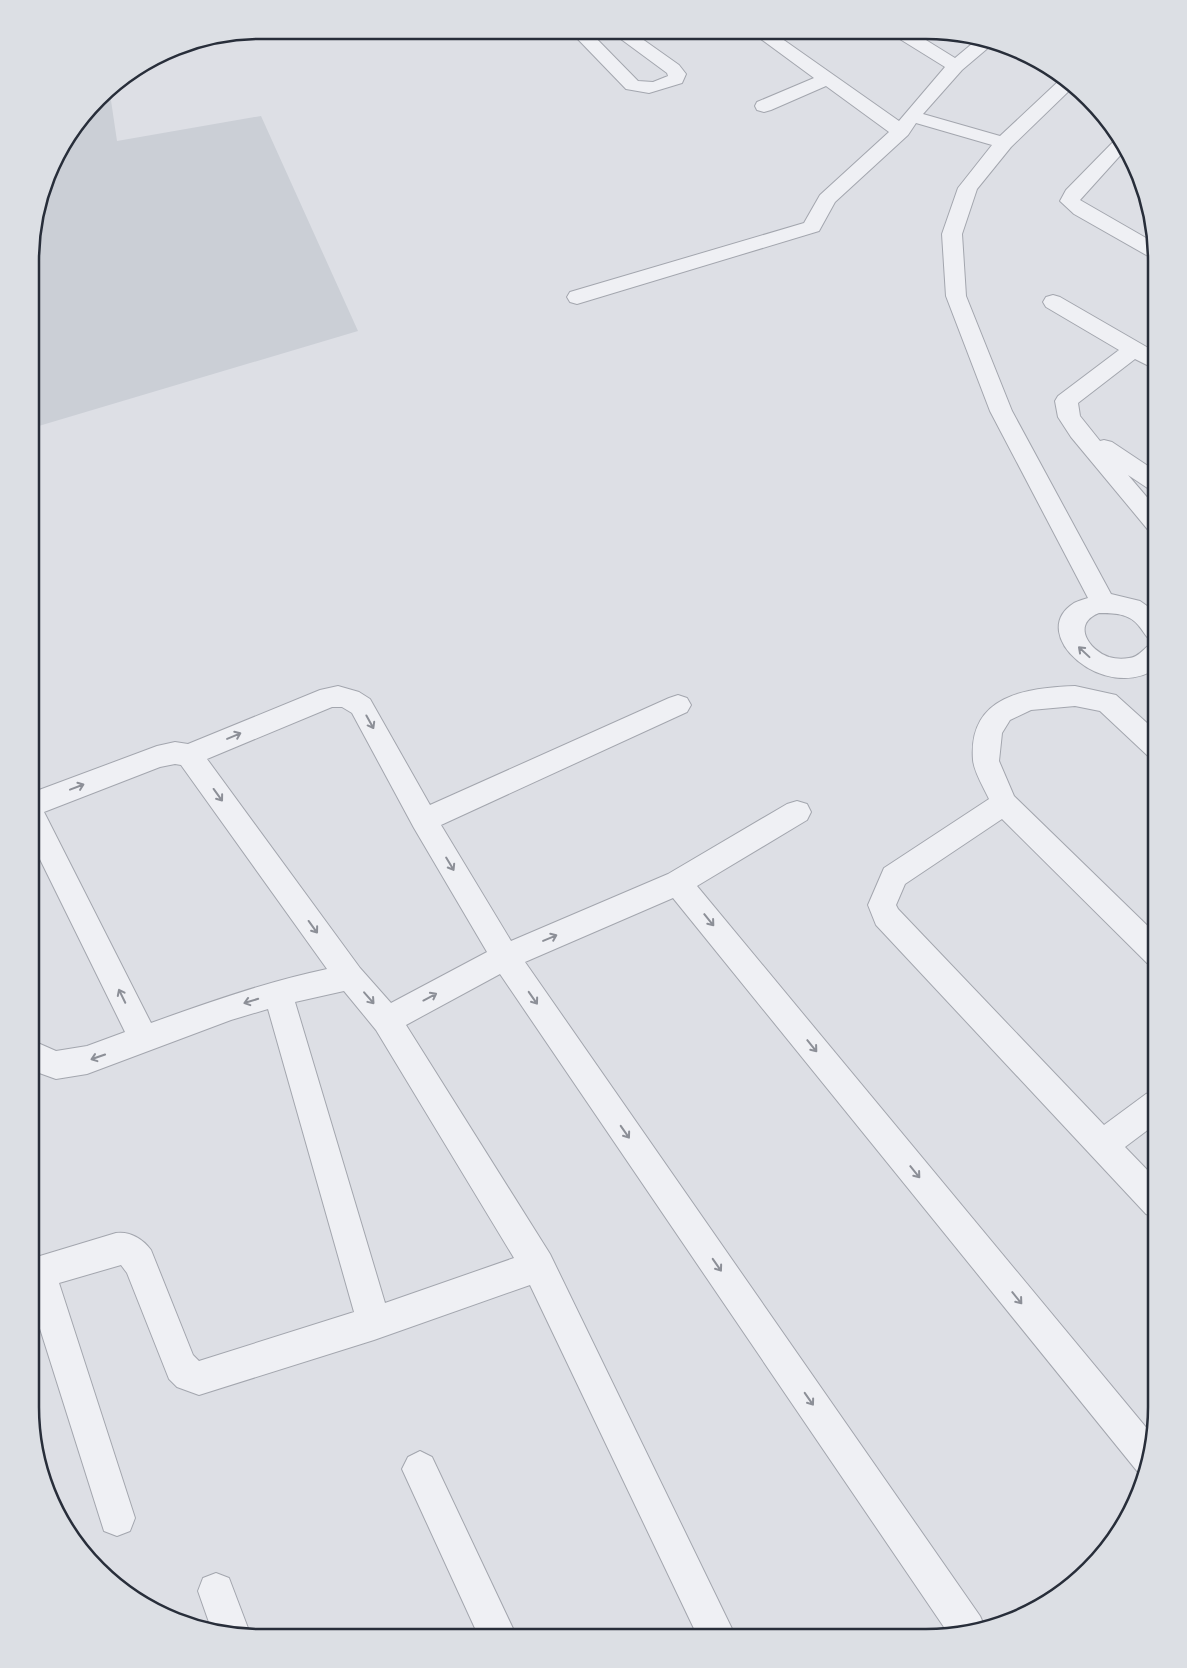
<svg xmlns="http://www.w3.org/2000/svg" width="1187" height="1668" font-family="'Noto Sans',sans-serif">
  <rect width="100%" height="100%" fill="#dddfe5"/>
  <path fill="#cbcfd6" d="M109 87 117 141 261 116 358 331 32 428V230L61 146Z"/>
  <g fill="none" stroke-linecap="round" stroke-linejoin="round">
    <defs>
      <path id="street" d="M265 30H295L292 34 272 38 266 37 263 33Z
        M570 31H589L638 81 653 82 668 76 667 73 610 31H631L679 65 686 74 682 83 649 93 626 89Z
        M750 31H771L899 121 945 67 895 36 892 32H913L955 58 979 38 995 42 962 70 923 114 1000 136 1063 77H1067L1074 86 1011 147 977 189 962 234 966 296 1012 411 1111 594 1140 601 1157 613V668C1105 704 1025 634 1074 603 1078 601 1084 599 1088 598L990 411 946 296 942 234 958 188 992 145 916 123 908 135 835 202 819 231 577 304 570 302 567 297 570 292 804 223 820 195 889 132 826 86 771 110 764 112 757 110 755 106 757 102 814 78ZM1099 613C1113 613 1129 613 1139 626 1145 633 1146 639 1155 642 1145 645 1141 657 1129 658 1123 659 1116 659 1109 657 1089 650 1071 624 1099 613Z
        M1117 138 1126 149 1080 200 1153 242 1156 258 1148 256 1074 214 1060 201 1066 190Z
        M1053 295 1060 297 1157 353V370L1135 359 1078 403 1080 416 1100 441 1104 440 1112 442 1157 472V491L1149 489 1128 475 1157 509V534L1149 531 1071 437 1058 417 1055 401 1058 396 1119 350 1046 307 1043 302 1046 297Z
        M338 686 359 692 370 699 430 805 669 698 678 695 687 698 691 705 687 712 441 825 511 941 668 874 787 804 797 801 807 804 811 812 807 820 697 886 1154 1437 1146 1475 1137 1471 673 898 525 962 980 1616 984 1625 948 1633 500 974 406 1025 550 1254 736 1637H698L530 1285 374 1340 199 1395 177 1387 169 1379 127 1273 121 1265 59 1283 135 1518 130 1531 117 1536 104 1531 30 1297V1259L116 1233C130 1231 143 1239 151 1250L193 1355 199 1361 354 1312 268 1009 231 1020 87 1074 56 1079 31 1070V1040L56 1051 87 1046 125 1032 31 841V793L157 746 175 742 188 744 320 690ZM332 707H342L352 713 414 828 487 952 391 1003 360 968 207 759ZM175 764 181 765 327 969C266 982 209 1002 151 1023L44 812 160 767ZM344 991 376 1030 514 1258 385 1303 295 1002Z
        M1075 686 1116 695 1157 732V759L1148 756 1100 711 1075 706 1031 710 1010 720 1002 733 999 761 1014 796 1157 935V967L1147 963 1002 819 905 884 896 905 898 909 1104 1125 1146 1094 1157 1090V1123L1125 1147 1157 1180V1218L1146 1214 876 925 868 905 884 868 989 799C984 788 974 772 973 760 968 695 1026 688 1075 686Z
        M420 1451 432 1457 517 1637H479L402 1469 408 1457Z
        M216 1573 229 1578 251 1636H231L211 1628 198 1591 203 1578Z"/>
    </defs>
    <use href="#street" stroke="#a3a6ae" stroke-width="2"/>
    <use href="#street" fill="#eff0f4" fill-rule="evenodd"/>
  </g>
  <defs><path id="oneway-shaft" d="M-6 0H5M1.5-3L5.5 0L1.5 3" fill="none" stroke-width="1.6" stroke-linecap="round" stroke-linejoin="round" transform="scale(1.25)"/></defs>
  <g stroke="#8c8f97">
    <use href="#oneway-shaft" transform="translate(1084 652) rotate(-137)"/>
    <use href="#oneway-shaft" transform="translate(370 722) rotate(61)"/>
    <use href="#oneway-shaft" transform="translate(234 736) rotate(-23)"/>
    <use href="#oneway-shaft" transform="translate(77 787) rotate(-21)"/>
    <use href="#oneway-shaft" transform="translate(218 795) rotate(54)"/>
    <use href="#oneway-shaft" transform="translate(450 864) rotate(59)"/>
    <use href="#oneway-shaft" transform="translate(709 920) rotate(51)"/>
    <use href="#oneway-shaft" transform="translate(313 927) rotate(54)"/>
    <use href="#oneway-shaft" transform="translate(550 938) rotate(-23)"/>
    <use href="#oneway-shaft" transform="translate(122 996) rotate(-116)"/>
    <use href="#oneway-shaft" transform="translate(430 997) rotate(-28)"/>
    <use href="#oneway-shaft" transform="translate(369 998) rotate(49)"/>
    <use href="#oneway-shaft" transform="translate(533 998) rotate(55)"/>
    <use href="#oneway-shaft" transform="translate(251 1001) rotate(163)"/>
    <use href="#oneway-shaft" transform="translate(812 1046) rotate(51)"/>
    <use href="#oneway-shaft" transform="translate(98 1057) rotate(161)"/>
    <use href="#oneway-shaft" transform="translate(625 1132) rotate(55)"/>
    <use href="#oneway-shaft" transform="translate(915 1172) rotate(51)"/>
    <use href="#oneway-shaft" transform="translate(717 1265) rotate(55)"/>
    <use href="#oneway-shaft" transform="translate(1017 1298) rotate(51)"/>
    <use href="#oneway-shaft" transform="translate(809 1399) rotate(55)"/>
  </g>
  <path d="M0 0H1187V1668H0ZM261 39H926A222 222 0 0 1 1148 261V1407A222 222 0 0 1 926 1629H261A222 222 0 0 1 39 1407V261A222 222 0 0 1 261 39Z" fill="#dcdfe4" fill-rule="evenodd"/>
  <path fill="none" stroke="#282e3a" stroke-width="2.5" d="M261 39H926A222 222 0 0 1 1148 261V1407A222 222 0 0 1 926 1629H261A222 222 0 0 1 39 1407V261A222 222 0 0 1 261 39Z"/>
</svg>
